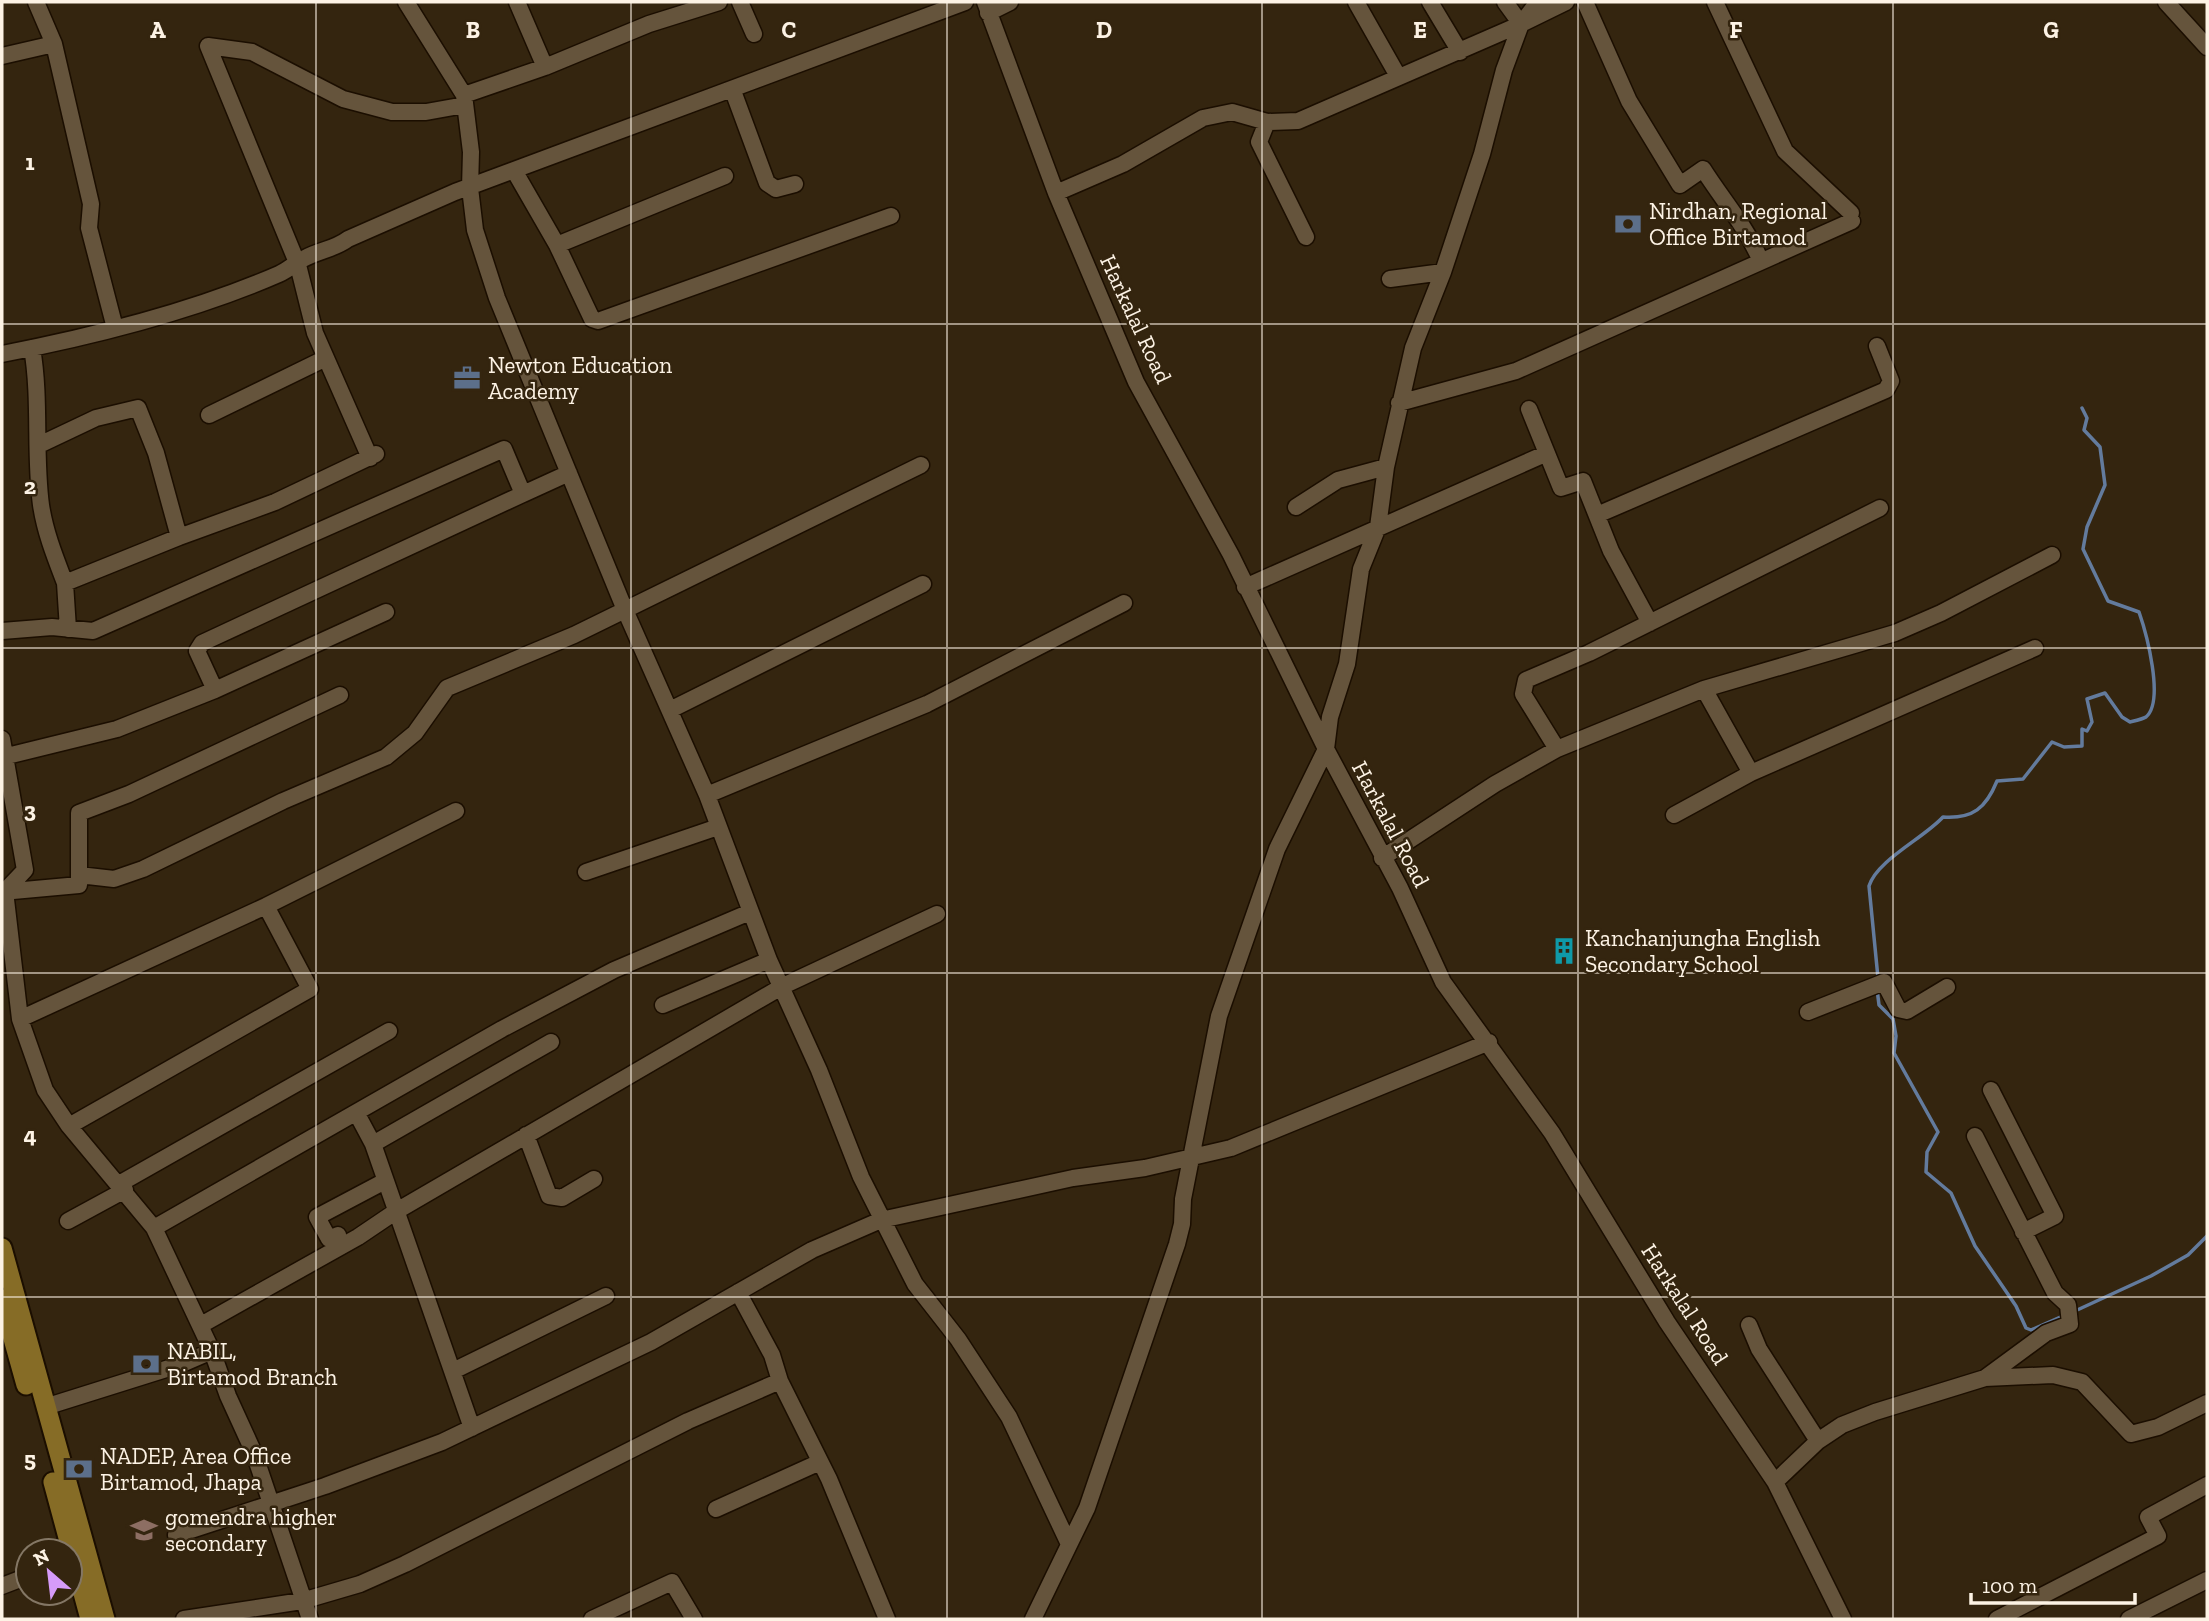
<svg xmlns="http://www.w3.org/2000/svg" width="2209" height="1621" font-family="'Zilla Slab',serif">
  <rect width="100%" height="100%" fill="#34250f"/>
  <g fill="none" stroke-linecap="round" stroke-linejoin="round">
    <path stroke="#637b9d" stroke-width="3.5" d="M1878 978 1869 886C1877 860 1924 838 1943 817 1973 819 1986 808 1997 781L2023 779 2052 742 2064 747 2082 746V729L2087 731 2092 722 2087 699 2105 693 2122 717 2130 722C2134 721 2143 719 2146 717 2165 701 2146 632 2139 612L2108 601 2083 549 2087 527 2105 485 2100 447 2084 430 2087 418 2082 408
      M1877 989 1879 1005 1893 1019 1896 1036 1894 1053 1938 1132 1927 1152 1926 1172 1951 1193 1975 1246 2016 1306 2026 1328 2031 1330 2065 1315
      M2075 1311 2151 1276 2188 1255 2207 1236"/>
    <defs>
      <path id="minor" d="M36 2 54 44 91 204 89 228 115 328
        M406 2 464 95 471 152 470 188 475 230 497 298 625 610 707 795 769 960 819 1070 861 1177 915 1284 958 1339 1009 1417 1068 1542
        M517 2 545 67
        M740 2 754 34
        M985 2 1056 193 1136 382 1231 555 1326 749 1400 888 1443 982 1552 1133 1667 1322 1775 1482 1843 1619
        M1356 2 1398 76
        M1430 2 1460 52
        M1505 2 1521 24
        M1585 2 1629 101 1680 185 1703 169C1722 199 1745 225 1759 257
        M1715 2 1785 151 1851 213
        M2166 2 2207 47
        M988 13 1010 2
        M208 46 298 265 315 333 370 458
        M208 46 252 52 343 99 392 112H426L465 105
        M2 56 54 44
        M733 91 767 183 776 189 795 184
        M464 95 545 67 649 24 719 2
        M1267 122 1259 142 1306 237
        M515 172 557 245 592 319 598 321 891 216
        M1056 193 1123 164 1203 118 1232 112 1267 122 1298 121 1521 24 1566 2
        M557 245 725 176
        M1390 279 1443 272
        M32 348C41 400 34 453 41 505 45 532 55 557 65 583
        M2 354C95 336 192 312 279 274 290 269 296 262 305 258 320 250 335 249 348 239L455 192 965 2
        M1399 403 1516 371 1852 221
        M1529 409 1561 488 1583 481 1611 551 1650 623
        M209 415 326 358
        M39 445 96 418 138 408 156 453 179 537 65 583 68 629
        M1296 507 1338 480 1386 467
        M1597 515 1886 390 1891 381 1877 346
        M179 537 275 502 376 454
        M1245 587 1545 454
        M386 612 215 690 197 651 202 643 523 494
        M2 631 52 627 93 631 504 449 523 494 569 473
        M1704 689 1751 773
        M670 710 923 584
        M2 739 25 870 5 891 20 1019 45 1090 69 1126 154 1228 212 1351
        M1557 749 1523 694 1526 680 1589 653 1880 508
        M3 757 117 729 215 690
        M707 795 927 704 1124 603
        M1674 815 1751 773 2035 648
        M1382 858 1495 784 1557 749 1704 689 1895 633 1941 613 2052 555
        M586 872 718 827
        M79 875 114 879 143 869 283 801 386 757 415 733 447 688 574 635 921 465
        M2 892 79 885V813L129 794 340 695
        M663 1005 769 960
        M1808 1012 1884 982 1898 1009 1907 1011 1947 987
        M20 1019 266 906 456 811
        M1991 1090 2055 1216 2023 1232
        M357 1114 373 1144 551 1042
        M69 1126 310 989 266 906
        M526 1135 549 1196 562 1198 594 1179
        M1975 1136 2055 1293 2068 1305 2070 1324 2046 1333 1985 1378
        M373 1144 472 1428
        M119 1184 389 1031
        M68 1221 125 1190
        M154 1228 502 1029 614 970 750 912
        M338 1235 329 1239 317 1217 385 1181
        M201 1325 358 1237 395 1212 783 986 937 914
        M1749 1325 1759 1349 1818 1441
        M453 1371 606 1296
        M780 1381 829 1479 887 1619
        M45 1407 182 1364 212 1351 228 1396 254 1453 310 1619
        M1775 1482 1818 1441 1842 1425 1875 1412 1985 1378 2053 1375 2082 1382 2131 1434 2158 1427 2207 1403
        M716 1509 820 1462
        M176 1535 325 1486 442 1442 651 1342 812 1250 881 1220 1073 1178 1145 1168 1231 1148 1489 1042
        M2 1586 28 1576
        M184 1619 302 1601 360 1584 405 1564 688 1421 780 1381 772 1355 738 1292
        M592 1619 672 1582 694 1619
        M1033 1619 1087 1508 1177 1244 1182 1224 1183 1199 1219 1016 1277 849 1326 749 1330 717 1347 664 1361 569 1378 527 1386 467 1413 348 1443 272 1482 154 1504 70 1521 24 1538 2
        M1997 1619 2158 1536 2148 1517 2207 1485
        M2129 1619 2207 1580"/>
      <path id="major" d="M2 1248 105 1619
        M2 1299 26 1385
        M53 1482 90 1619"/>
    </defs>
    <use href="#minor" stroke="#1b0e00" stroke-width="19"/>
    <use href="#major" stroke="#1b0e00" stroke-width="23"/>
    <use href="#minor" stroke="#65543c" stroke-width="16"/>
    <use href="#major" stroke="#866c26" stroke-width="19"/>
  </g>
  <path fill="none" stroke="#fdf3e5" stroke-width="2" stroke-opacity="0.55" d="M316 2V1619M631 2V1619M947 2V1619M1262 2V1619M1578 2V1619M1893 2V1619M2 324H2207M2 648H2207M2 973H2207M2 1297H2207"/>
  <defs>
    <symbol id="bank-bare" viewBox="-9 -9 18 18"><path d="M-6-4H6V4H-6ZM0-2.3a2.3 2.3 0 1 0 0 4.6a2.3 2.3 0 1 0 0-4.6Z" fill="#5c6f8a" stroke="#34250f" stroke-width="2.5" paint-order="stroke"/></symbol>
    <symbol id="office-bare" viewBox="-9 -9 18 18"><path d="M-6-3h4V-5.5h4V-3h4V5H-6ZM-1-4.5V-3h2v-1.5ZM-6 0V1H6V0Z" fill="#5c6f8a" stroke="#34250f" stroke-width="2.5" paint-order="stroke"/></symbol>
    <symbol id="building-bare" viewBox="-9 -9 18 18"><path d="M-4-6H4V6H1V3H-1V6H-4ZM-2.5-4.3h1.7v1.8h-1.7ZM.8-4.3h1.7v1.8H.8ZM-2.5-1h1.7V.8h-1.7ZM.8-1h1.7V.8H.8Z" fill="#0f9aa8" stroke="#34250f" stroke-width="2.5" paint-order="stroke"/></symbol>
    <symbol id="school-bare" viewBox="-9 -9 18 18"><path d="M0-5L7-2L0 1L-7-2ZM-4 1L0 2.5L4 1V4Q0 6-4 4Z" fill="#8d6e63" stroke="#34250f" stroke-width="2.5" paint-order="stroke"/></symbol>
  </defs>
  <g fill-rule="evenodd">
    <use href="#bank-bare" x="1609" y="205" width="38" height="38"/>
    <use href="#office-bare" x="448" y="359" width="38" height="38"/>
    <use href="#building-bare" x="1545" y="932" width="38" height="38"/>
    <use href="#bank-bare" x="127" y="1345" width="38" height="38"/>
    <use href="#bank-bare" x="60" y="1450" width="38" height="38"/>
    <use href="#school-bare" x="125" y="1511" width="38" height="38"/>
  </g>
  <g text-anchor="middle" dominant-baseline="central" stroke-width="5" stroke-linejoin="round" paint-order="stroke">
    <g font-size="23" fill="#fdf3e5" stroke="#34250f" text-anchor="start">
      <text x="1649" y="211">Nirdhan, Regional<tspan x="1649" dy="26">Office Birtamod</tspan></text>
      <text x="488" y="365">Newton Education<tspan x="488" dy="26">Academy</tspan></text>
      <text x="1585" y="938">Kanchanjungha English<tspan x="1585" dy="26">Secondary School</tspan></text>
      <text x="167" y="1351">NABIL,<tspan x="167" dy="26">Birtamod Branch</tspan></text>
      <text x="100" y="1456">NADEP, Area Office<tspan x="100" dy="26">Birtamod, Jhapa</tspan></text>
      <text x="165" y="1517">gomendra higher<tspan x="165" dy="26">secondary</tspan></text>
    </g>
    <g font-size="23" fill="#fdf3e5" stroke="#34250f">
      <text transform="translate(1136 319) rotate(65)">Harkalal Road</text>
      <text transform="translate(1391 824) rotate(62)">Harkalal Road</text>
      <text transform="translate(1685 1304) rotate(57)">Harkalal Road</text>
    </g>
  </g>
  <g font-size="23" text-anchor="middle" font-weight="bold" fill="#fdf3e5" stroke="#34250f" stroke-width="5" stroke-linejoin="round" paint-order="stroke">
    <text x="158" y="38">A</text>
    <text x="473" y="38">B</text>
    <text x="789" y="38">C</text>
    <text x="1104" y="38">D</text>
    <text x="1420" y="38">E</text>
    <text x="1736" y="38">F</text>
    <text x="2051" y="38">G</text>
    <text x="30" y="170">1</text>
    <text x="30" y="494">2</text>
    <text x="30" y="818">3</text>
    <text x="30" y="1143">4</text>
    <text x="30" y="1467">5</text>
  </g>
  <rect width="2209" height="1621" fill="none" stroke="#fdf3e5" stroke-width="7"/>
  <g transform="translate(49 1572) rotate(332)"><circle r="33" fill="#34250f" stroke="#847765" stroke-width="2"/>
  <path d="M0-5L12 26L0 18L-12 26Z" fill="#d69bfa"/>
  <text y="-10" font-size="19" font-weight="bold" text-anchor="middle" fill="#fdf3e5">N</text>
  </g>
  <path d="M1971 1593v10h164v-10" fill="none" stroke="#fdf3e5" stroke-width="3.5"/>
  <text x="1982" y="1593" font-size="21" fill="#fdf3e5" stroke="#34250f" stroke-width="5" paint-order="stroke">100 m</text>
</svg>
